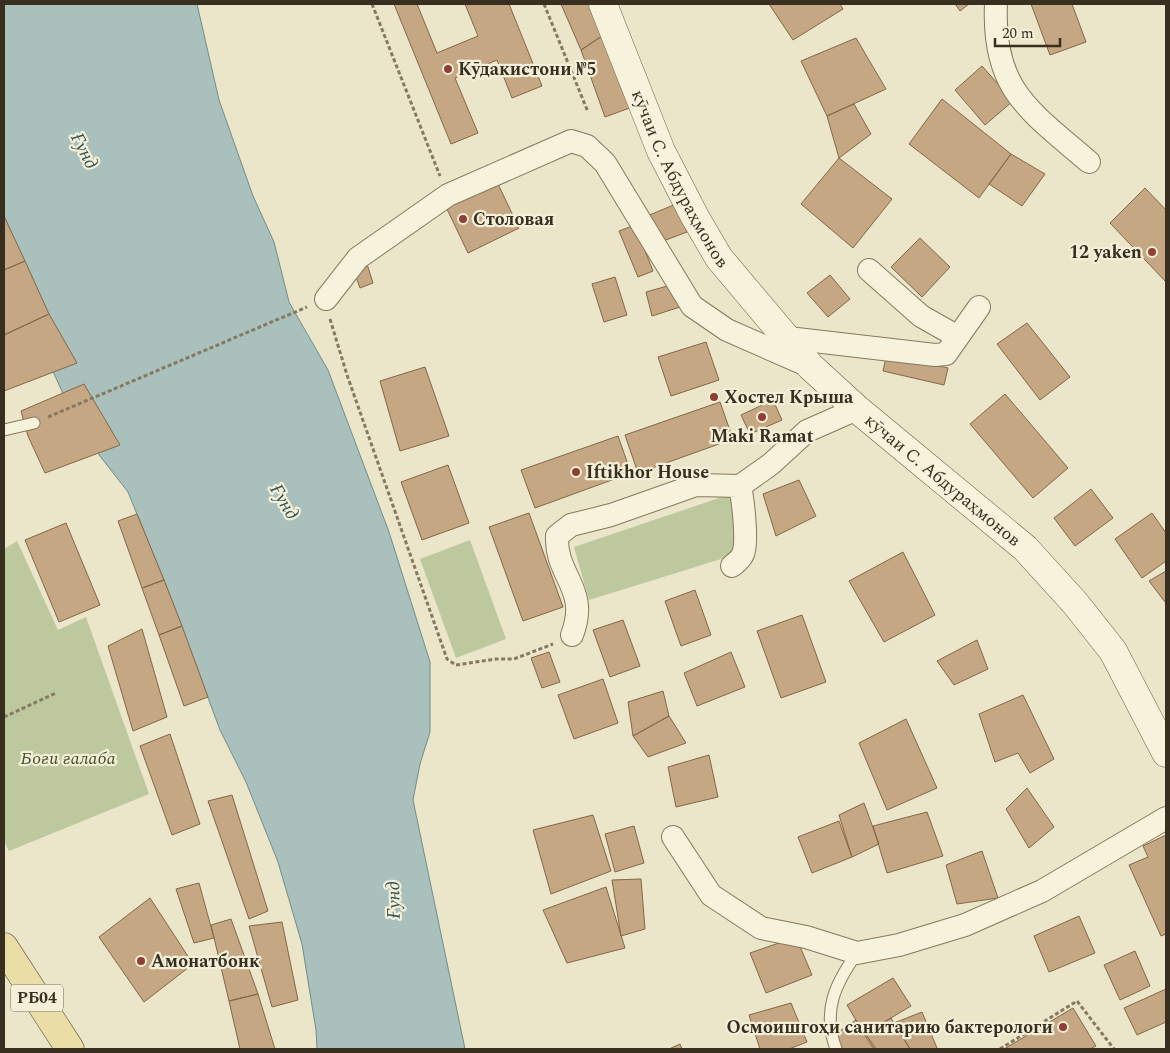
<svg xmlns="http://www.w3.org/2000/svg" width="1170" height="1053" font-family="Spectral,serif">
  <rect width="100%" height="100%" fill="#ebe5c9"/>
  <path fill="#bec89e" d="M731 494 736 543 734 555 589 600 574 547Z
    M470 540 506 639 456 658 420 559Z
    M17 541 58 630 86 617 149 794 9 851 4 841V549Z"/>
  <path fill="#a9c0bc" stroke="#718d8a" d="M4 4H197L219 100 253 196 274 242 289 302 328 370 389 532 430 662V732L420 764 413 800 465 1049H317L316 1030 302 944 278 862 246 782 220 730 169 593 128 492 96 451 65 398 4 263Z"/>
  <path fill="#c5a783" stroke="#836747" d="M394 4H417L437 53 478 36 465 4H509L542 86 512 98 497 60 455 78 478 133 451 144Z
    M561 4H592L605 34 581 50Z
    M769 4H840L843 9 793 40Z
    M955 4H969L960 11Z
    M1031 4H1072L1086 42 1050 55Z
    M605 34 635 106 605 117 581 50Z
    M856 38 886 89 827 116 801 61Z
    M982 66 1013 101 985 125 955 90Z
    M942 99 1011 154 979 198 909 144Z
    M854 104 871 134 839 158 827 116Z
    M1011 154 1045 174 1022 206 989 184Z
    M839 158 892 199 853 248 801 204Z
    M497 182 519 228 468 253 446 207Z
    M1145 188 1166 210V282L1110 223Z
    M676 204 687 232 658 243 647 216Z
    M4 216 25 261 4 270Z
    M635 225 653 271 638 277 619 231Z
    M920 238 950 267 922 297 891 267Z
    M25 261 49 314 4 335V270Z
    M367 264 373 283 360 288 353 268Z
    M830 275 850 299 828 317 807 293Z
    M615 277 627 315 604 322 592 284Z
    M671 285 680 307 652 316 646 292Z
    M49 314 77 363 4 391V335Z
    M1027 323 1070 377 1040 400 997 344Z
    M706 342 719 380 671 396 658 357Z
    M887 353 948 368 944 385 883 371Z
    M425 367 449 436 400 451 380 381Z
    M84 384 120 445 45 473 28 436 21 411Z
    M1005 394 1068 468 1033 498 970 424Z
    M773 400 782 420 750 434 741 415Z
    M720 402 733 439 638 473 625 435Z
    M618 436 631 473 535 508 521 470Z
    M448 465 469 523 422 540 401 482Z
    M799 480 816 516 776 536 763 494Z
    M1091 489 1113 518 1075 546 1054 518Z
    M529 513 563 607 523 621 489 527Z
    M1152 513 1166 533V561L1142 578 1115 539Z
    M137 514 164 580 142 588 118 521Z
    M66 523 100 605 59 622 25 540Z
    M903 552 935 615 884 642 849 581Z
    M1166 571V602H1165L1149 581Z
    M164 580 182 626 159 635 142 588Z
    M695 590 711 635 681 646 665 601Z
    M802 615 826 682 781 698 757 631Z
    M623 620 640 666 610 677 593 630Z
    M182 626 208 697 184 706 159 635Z
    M142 629 167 717 133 731 108 646Z
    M977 640 988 669 954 685 937 661Z
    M549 652 560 682 542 688 531 658Z
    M731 652 745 687 697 706 684 673Z
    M603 679 618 723 574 739 558 695Z
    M663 691 669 716 633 736 628 702Z
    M1023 695 1054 759 1030 773 1018 753 995 762 979 714Z
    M669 716 686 743 648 757 633 736Z
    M906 719 937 788 887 810 859 743Z
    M170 734 200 824 172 835 140 746Z
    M709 755 718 797 676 807 668 767Z
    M1027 788 1054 827 1029 848 1006 809Z
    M232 795 268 911 249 919 208 801Z
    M864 803 879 844 852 857 839 815Z
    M927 812 943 856 887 873 873 826Z
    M593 815 611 871 551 894 533 830Z
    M839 821 852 857 812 873 798 837Z
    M634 826 644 863 615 872 605 834Z
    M1166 835V934L1161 936 1129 865 1148 857 1143 846Z
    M982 851 998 898 957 904 946 865Z
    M641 879 645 929 621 936 612 880Z
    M199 883 214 938 194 943 176 889Z
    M606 887 625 948 567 963 543 910Z
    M150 898 193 964 144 1002 99 937Z
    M1079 916 1095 953 1049 972 1034 936Z
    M231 919 258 994 229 1001 211 925Z
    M282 922 298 1000 272 1007 249 926Z
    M796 937 812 975 766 993 750 953Z
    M1135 951 1150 986 1120 1000 1104 965Z
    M893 978 911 1006 864 1034 847 1005Z
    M1166 989V1022L1137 1035 1124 1008Z
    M258 994 275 1049H240L229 1001Z
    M791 1003 807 1042 789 1049H760L749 1015Z
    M1073 1008 1096 1046 1090 1049H1004Z
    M922 1012 937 1048 936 1049H910L894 1023Z
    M891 1018 894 1023 910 1049H874L864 1034Z
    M856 1020 876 1049H843L834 1035Z
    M680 1044 682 1049H669Z"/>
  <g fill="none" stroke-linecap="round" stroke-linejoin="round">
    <defs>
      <path id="lane" d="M4 430 34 423
        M836 1049C822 1011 835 984 857 953"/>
      <path id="street" d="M996 4C992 90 1030 111 1089 162
        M869 270 921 316 958 337
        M326 299 358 258 448 195 571 141 587 146 605 163 692 306 727 330 809 366
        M788 338 935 355 946 354 979 307
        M732 566C737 562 741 559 743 554 748 542 743 500 740 486L771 464 807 431 857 409
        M572 635C590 588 555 577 557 536L571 525 611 515 696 485 740 486
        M673 837 711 895 761 928 806 937 857 953 899 945 965 925 1042 891 1166 818"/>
      <g id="secondary">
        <path id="s1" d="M603 4 661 151 695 217 719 258 810 366 857 409 1025 548 1075 603 1113 651 1166 753"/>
      </g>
      <path id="primary" d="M4 947 70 1049"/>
    </defs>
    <use href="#lane" stroke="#86795f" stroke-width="13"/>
    <use href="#street" stroke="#86795f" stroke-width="24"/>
    <use href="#secondary" stroke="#685a42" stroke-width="29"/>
    <use href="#primary" stroke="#544733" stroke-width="29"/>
    <path stroke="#86795f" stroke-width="3" stroke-dasharray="4 2.5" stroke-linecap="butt" d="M372 4 440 176
      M544 4 588 112
      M330 319 347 375 447 659 456 665 496 659H514L553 644
      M48 417 307 307
      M4 717 56 693
      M1000 1049 1077 1001 1114 1049"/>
    <use href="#lane" stroke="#f6f2dc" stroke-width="11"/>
    <use href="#street" stroke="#f6f2dc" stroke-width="22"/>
    <use href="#secondary" stroke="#f6f2dc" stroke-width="28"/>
    <use href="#primary" stroke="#eadda5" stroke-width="28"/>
  </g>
  <g fill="#8f4035" stroke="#f3efd8" stroke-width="2">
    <circle cx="448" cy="69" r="5"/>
    <circle cx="463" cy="219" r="5"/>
    <circle cx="1152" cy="252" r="5"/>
    <circle cx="714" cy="397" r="5"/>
    <circle cx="762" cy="417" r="5"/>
    <circle cx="576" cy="472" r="5"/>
    <circle cx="141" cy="961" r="5"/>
    <circle cx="1063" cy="1027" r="5"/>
  </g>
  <g text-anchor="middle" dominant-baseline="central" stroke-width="4.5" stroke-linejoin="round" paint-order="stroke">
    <rect fill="#f3efd8" stroke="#706958" stroke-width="1" x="11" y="984.5" width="52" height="27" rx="4"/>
    <g font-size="16" font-weight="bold" fill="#382f21">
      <text x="37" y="998">РБ04</text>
    </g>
    <g font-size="18" font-weight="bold" fill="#382f21" stroke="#f3efd8" text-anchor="start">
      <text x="458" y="69">Кӯдакистони №5</text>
      <text x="473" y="219">Столовая</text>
      <text x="1142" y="252" text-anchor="end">12 yaken</text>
      <text x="724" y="397">Хостел Крыша</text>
      <text x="762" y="436" text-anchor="middle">Maki Ramat</text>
      <text x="586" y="472">Iftikhor House</text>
      <text x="151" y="961">Амонатбонк</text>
      <text x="1053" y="1027" text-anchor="end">Осмоишгоҳи санитарию бактерологи</text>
    </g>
    <g font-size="18" fill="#382f21" stroke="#f3efd8">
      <text stroke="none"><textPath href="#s1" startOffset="191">кӯчаи С. Абдураҳмонов</textPath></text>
      <text stroke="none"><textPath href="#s1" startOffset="596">кӯчаи С. Абдураҳмонов</textPath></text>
    </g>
    <g font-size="18" font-style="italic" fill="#43522a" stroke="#f3efd8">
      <text x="68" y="758">Боғи ғалаба</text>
    </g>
    <g font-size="19" font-style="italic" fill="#325356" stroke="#f3efd8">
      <text transform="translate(84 151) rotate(63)">Ғунд</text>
      <text transform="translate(284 502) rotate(59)">Ғунд</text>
      <text transform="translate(394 900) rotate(-91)">Ғунд</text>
    </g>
  </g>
  <rect width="1170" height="1053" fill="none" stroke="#382f21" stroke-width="10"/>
  <path d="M995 38v8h65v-8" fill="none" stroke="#382f21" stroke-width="2.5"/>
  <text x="1002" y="38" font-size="15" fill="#382f21" stroke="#f3efd8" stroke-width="4" paint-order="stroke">20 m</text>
</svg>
